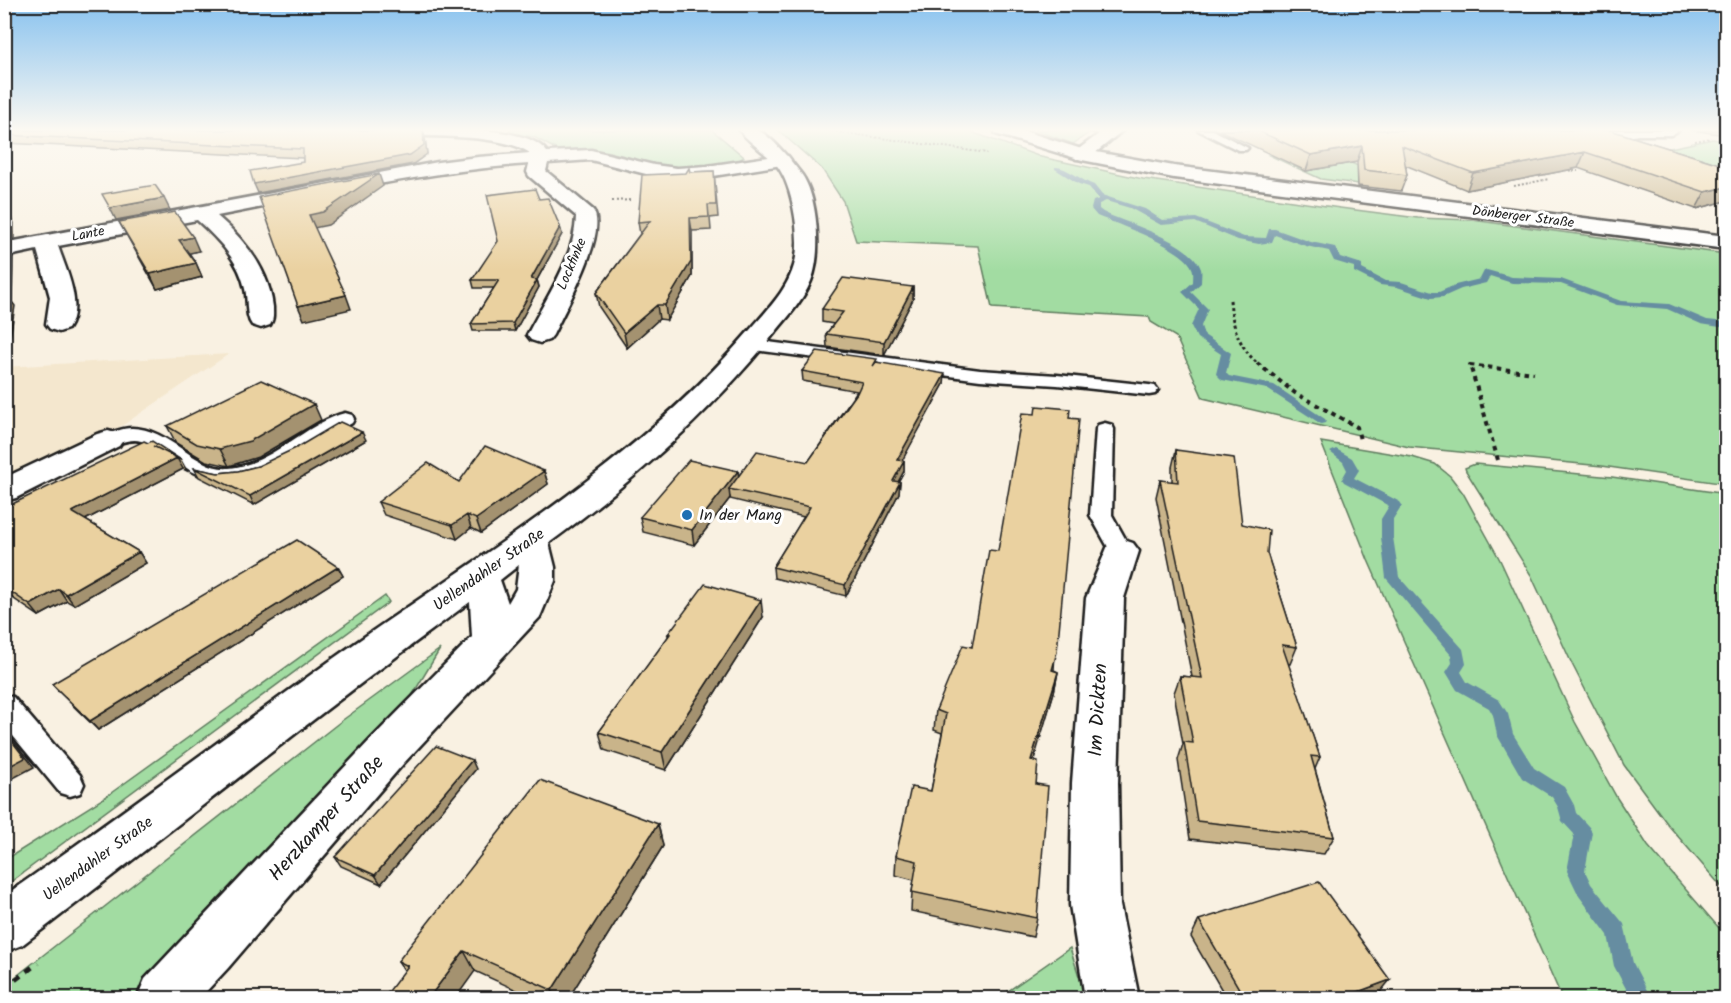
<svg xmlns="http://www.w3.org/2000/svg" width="1731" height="1003" font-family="Kalam,sans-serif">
  <rect width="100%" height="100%" fill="#f9f1e2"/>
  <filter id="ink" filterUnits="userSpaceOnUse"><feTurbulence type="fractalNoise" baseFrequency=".0167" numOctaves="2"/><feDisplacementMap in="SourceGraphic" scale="12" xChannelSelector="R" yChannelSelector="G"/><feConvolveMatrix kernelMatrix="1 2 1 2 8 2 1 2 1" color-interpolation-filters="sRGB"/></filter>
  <g filter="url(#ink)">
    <path fill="#f4e7ce" d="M229 354 111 433 5 485V367Z"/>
    <path fill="#a2dca2" stroke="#5f7c5f" stroke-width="1.5" d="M510 130H712L744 157 734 163 680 168 666 167 606 151H559L534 137 506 133Z
      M778 130H966L1041 157 1143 179 1340 208 1418 218 1472 220 1726 254V484L1602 466 1409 447 1203 398 1176 337 1151 322 1149 317 992 308 978 246 856 241 843 201 822 169Z
      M1035 130H1093L1073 144Z
      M1713 139 1726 142V173L1656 151Z
      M1315 147 1374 173 1397 189 1321 179 1269 155Z
      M1321 442 1412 457 1435 464 1450 476 1463 493 1500 560 1575 722 1617 798 1648 846 1726 936V998H1562L1368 560Z
      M1475 464 1612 477 1726 494V892L1669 826 1624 765 1572 664 1531 575 1466 471 1465 468Z
      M385 596 389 602 5 886V860L104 798Z
      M440 649 410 699 140 998H5V985L340 722Z
      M1070 948 1086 998H998Z"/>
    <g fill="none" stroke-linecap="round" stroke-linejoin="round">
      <path fill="#668da1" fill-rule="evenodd" d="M1055 167C1068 167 1081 181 1094 185L1102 195 1145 209 1162 220 1196 218 1244 237 1266 238 1269 229H1275L1311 242 1335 247 1340 257 1362 264V269L1385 281 1401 282 1432 292H1439L1455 285 1480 279 1484 271 1487 270 1512 277 1561 279 1621 301 1669 304 1707 320 1726 322V328L1701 324 1667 309 1617 305 1561 284 1512 283 1490 276 1486 283 1461 289 1443 297 1431 298 1397 287 1380 285 1354 272V267L1334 261 1329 251 1306 246 1275 235 1272 242 1259 244 1238 240 1195 222 1161 225 1130 208 1106 201 1099 204V209L1103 212C1127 224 1192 241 1201 269 1202 273 1201 278 1201 283L1191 292 1208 309 1201 326 1204 335 1231 353 1226 373 1229 376 1274 385 1325 419 1326 421 1325 423 1321 424 1267 389 1222 380 1216 374 1221 354 1197 338 1191 326 1199 309 1182 292 1193 282C1193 277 1194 272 1192 268 1184 247 1119 225 1097 216L1091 209 1093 201 1099 199 1089 187 1079 184 1055 169Z
        M1336 449 1352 458 1359 470 1354 478 1400 502 1402 505 1393 519V537L1399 577 1463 649 1466 664 1461 672 1467 682 1499 700 1508 714 1513 734 1534 768 1564 787 1574 805 1576 813 1589 827 1592 832 1585 871 1591 884 1624 924 1633 963 1651 998H1631L1614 966 1608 935 1579 896 1567 871 1574 834 1562 821 1558 807 1552 797 1522 778 1497 735 1493 715 1489 708 1457 690 1446 672 1452 663 1451 655 1386 578 1381 537V519L1389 506 1344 482 1342 479 1347 470 1343 462 1330 452Z"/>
      <defs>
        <path id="lane" d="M1089 130H1106L1114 135 1109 138Z
          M1198 130H1213L1248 148 1246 150H1238Z
          M753 340 980 370 1057 375 1149 385 1155 386 1158 390 1155 394 1149 395 1057 385 980 380 747 349 745 345Z
          M345 413 352 415 354 419 352 423C313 445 251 492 205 477 182 469 165 449 141 441 127 437 115 448 101 444L98 440 101 436C111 433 122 428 132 428 169 428 196 471 229 468 271 465 306 423 345 413Z
          M1105 423 1112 425 1114 429 1112 515 1132 551 1129 556 1121 558 1113 556 1090 515 1096 429 1098 425Z
          M4 695 13 697 80 775 84 784 80 793 70 796 60 793 4 725Z"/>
        <path id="street" d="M382 130C419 130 526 121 547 152L591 150 654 165 677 168 707 166 782 155 788 156 791 160 788 164 782 165 707 177 677 179 654 176 591 160 548 163 546 171 593 210C609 233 564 311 553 335L549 340 540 343 531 340 527 335C546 298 575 258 576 216L529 176 527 172 529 164C424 171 321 196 217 216 245 240 269 270 273 307 273 315 274 319 270 325L261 328 252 325C245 316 248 300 245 289 239 260 218 239 197 220L58 246C66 270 84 306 68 329L59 332 50 329 46 324 50 297 37 250 4 257V243L438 162 478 157 530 153C501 133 427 137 390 135Z
          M1104 130H1123L1088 159H1076L1073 155 1076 151Z
          M1603 130H1679L1671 135H1638L1612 140 1572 141 1569 137 1572 133Z
          M108 431 119 434 123 440 119 446 16 498 4 501V478L97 434Z
          M1121 539 1133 543 1139 551 1124 598 1118 783 1120 905 1139 998H1085L1070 905 1072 783 1086 598 1109 543Z"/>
        <path id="secondary" d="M739 130C744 130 752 129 757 130 770 134 794 164 802 175 818 198 822 255 811 281 802 303 784 321 769 340 706 417 630 484 549 543L555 567V581L540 617 403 764 228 968 200 998H137L145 979 372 738 472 637 470 602C318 713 172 831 22 945L4 952V896C116 818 224 737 334 658 478 556 633 466 749 331 768 309 791 287 796 257 800 231 792 181 774 162 763 151 749 142 739 130ZM519 565 516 589 508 603 500 580Z
          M994 130H1021L1085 150 1174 166 1726 236V249L1174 178 1082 160 996 134Z"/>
      </defs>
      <use href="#lane" stroke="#1c1c1c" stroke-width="5"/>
      <use href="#street" stroke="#1c1c1c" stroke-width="5"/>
      <use href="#secondary" stroke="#1c1c1c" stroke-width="5"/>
      <path stroke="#1c1c1c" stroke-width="2" stroke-dasharray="2 2" stroke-linecap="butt" d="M824 130 987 153
        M1695 141 1711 138
        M1561 170 1578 171
        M1514 186 1549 179
        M612 201 632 200"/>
      <path stroke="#1c1c1c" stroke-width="3" stroke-dasharray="3 3" stroke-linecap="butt" d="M1230 300C1232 326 1239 347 1259 365"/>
      <path stroke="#1c1c1c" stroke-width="4" stroke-dasharray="4.5 4.5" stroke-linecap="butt" d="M1257 363 1295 393 1357 427 1360 440
        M1498 460 1470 365 1534 373"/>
      <path stroke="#1c1c1c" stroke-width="5" stroke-dasharray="7 7" stroke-linecap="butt" d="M4 988 38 963"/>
      <use href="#lane" fill="#fff" fill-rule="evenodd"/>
      <use href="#street" fill="#fff" fill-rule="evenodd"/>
      <use href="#secondary" fill="#fff" fill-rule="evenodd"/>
    </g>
    <path fill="#c9b48a" stroke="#1c1c1c" stroke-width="1.5" d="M423 130 425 138 427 154 413 164 258 193 303 162V158L5 143 4 133Z
      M1219 130H1610L1726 166V201L1696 209 1578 168 1467 190 1405 165 1407 175 1401 191 1358 186 1357 162 1306 171Z
      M1691 130H1726V135Z
      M714 171 718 217 710 218 711 230 692 231V276L667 320 659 319 627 348 599 307 596 293 640 234 638 222 690 172Z
      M539 199 560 227 562 234 537 280 539 287 515 331H473L471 324 494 288H474L472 280Z
      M119 222 199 251 189 253 196 263 202 277 157 289Z
      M913 287V299L884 355 827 347 826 334 834 324 822 322V309Z
      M877 362 944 384 902 460 904 461V471L898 482H900L899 493 846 596 774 578 773 567 804 517 730 499V498L694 545 643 532 640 517 738 471 739 475 808 462 857 391 803 381 802 371Z
      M1035 414 1069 418 1054 670 1058 672 1054 692 1033 760 1036 784 1037 918 1033 937 911 911 912 892 914 880 895 875 896 856 931 791 942 733 934 730 936 710 972 647Z
      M321 420 258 457 229 466 206 461 176 443 167 426Z
      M366 440 254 505 199 477 194 468 218 473 238 471Z
      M148 443 181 460 187 471 183 469 85 520 139 552 146 563 74 605 67 601 39 616 4 592V508Z
      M1176 450 1242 524 1267 553 1297 647 1290 664H1288L1320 757 1315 769 1334 837 1324 854 1190 839 1178 760 1183 744 1174 693 1180 676 1192 677 1156 497 1160 480 1172 482V467Z
      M544 471 548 484 481 533 471 528 457 539 384 515 378 502 459 482Z
      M338 567 343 576 98 730 60 693 52 684Z
      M763 617 666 770 604 750 599 732 668 637V634Z
      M476 769 381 884 341 866 335 857Z
      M658 824 663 846 568 999H536L475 971 404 970 398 961Z
      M1199 920 1377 996 1372 999H1227L1191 937Z"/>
    <path fill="#a49270" stroke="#1c1c1c" stroke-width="1.5" d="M423 130 425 138 427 154 413 164 258 193 254 184Z
      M1362 146 1357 162 1306 171 1311 155Z
      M1585 152 1578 168 1467 190 1473 173Z
      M379 174 383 186 328 225 314 228 309 215Z
      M1726 187V201L1696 209 1705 192Z
      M164 198 170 210 116 220 110 208Z
      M7 211 14 223V239L4 242V228Z
      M690 218 692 231V276L667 320 665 305Z
      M560 227 562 234 533 287 531 279Z
      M193 237 199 251 186 254 179 240Z
      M6 246 13 257 12 302 15 306 10 338 4 339V284Z
      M196 263 202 277 157 289 150 274Z
      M537 280 539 287 515 331 513 323Z
      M913 287V299L884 355V342Z
      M346 295 351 309 304 320 298 306Z
      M657 305 659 319 627 348 624 333Z
      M945 374 944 384 897 470V460Z
      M314 404 321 420 258 457 229 466 220 449Z
      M362 432 366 440 254 505 250 496Z
      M177 458 183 469 79 523 72 512Z
      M904 461V471L893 491V481Z
      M544 471 548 484 481 533 476 519Z
      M738 471 740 486 729 489 730 498 694 545 692 530Z
      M900 482 899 493 846 596 845 585Z
      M467 515 471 528 457 539 452 525Z
      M139 552 146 563 74 605 66 594Z
      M338 567 343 576 98 730 90 721Z
      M59 589 67 601 39 616 30 605Z
      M761 600 763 617 666 770 662 752Z
      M1058 672 1054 692 1028 780 1031 760Z
      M4 729 34 767 4 783Z
      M472 760 476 769 381 884 375 875Z
      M658 824 663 846 568 999H556L552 990Z
      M464 951 475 971 455 999H428Z
      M1390 980 1377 996 1372 999H1339Z"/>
    <path fill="#ead1a0" stroke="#1c1c1c" stroke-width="1.5" d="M11 130H423L424 145 410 155 254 184 250 171 303 162V149L4 135V133Z
      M1256 130H1610L1726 166V187L1705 192 1585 152 1473 173 1402 146 1407 175 1364 170 1362 146 1311 155Z
      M689 168 690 172 714 171 716 205H708L709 217 690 218 691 262 665 305H657L624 333 596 293 650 221 638 222 642 175 686 173Z
      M379 174 323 212 309 215 346 295 298 306 259 197Z
      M155 185 164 198 110 208 102 194Z
      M535 189 539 199 548 198 560 227 531 279 537 280 513 323 471 324 499 280H472L498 241 487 195Z
      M7 211V227L4 228V212Z
      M175 212 193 237 179 240 196 263 150 274 119 222Z
      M4 246H6L4 284Z
      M843 278 913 287 884 342 826 334 843 312 822 309Z
      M4 294H7L4 309Z
      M817 351 877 359 873 366 876 362 945 374 897 460 904 461 893 481 900 482 845 585 773 567 810 507 729 489 757 451 808 462 857 393 862 382 802 371Z
      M261 380 314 404 250 441 220 449 197 444 167 426Z
      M1036 406 1070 409 1069 418 1079 419 1057 652 1052 670 1058 672 1031 760 1038 762 1036 784 1048 786 1037 918 912 892 917 861 896 856 911 787 931 791 946 714 936 710 963 645 972 647 989 550 998 551 1022 413 1035 414Z
      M340 422 362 432 250 496 194 468 218 473 238 471 258 466 298 447Z
      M144 441 148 443 152 441 181 460 153 446 177 458 72 512 139 552 66 594 59 589 30 605 4 587V508Z
      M485 446 544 471 476 519 467 515 452 525 378 502 428 463 459 482Z
      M1176 450 1234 458 1242 524 1269 530 1267 553 1297 647 1282 645 1320 757 1311 756 1334 837 1197 821 1184 742 1193 743 1180 676 1202 678 1160 480 1178 482Z
      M689 460 738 471 692 530 640 517Z
      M297 540 338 567 90 721 52 684Z
      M705 584 761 600 662 752 599 732 670 634H668Z
      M4 731 25 758 4 769Z
      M436 746 472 760 375 875 335 857Z
      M540 780 658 824 552 990 464 951 428 999H383L408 966 398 961Z
      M1319 882 1390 980 1339 999H1245L1199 920Z"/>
  </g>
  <linearGradient id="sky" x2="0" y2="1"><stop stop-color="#88c2ef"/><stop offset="0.48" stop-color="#fcf9f2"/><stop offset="1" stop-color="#fcf9f2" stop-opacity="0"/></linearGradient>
  <rect width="1731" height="271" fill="url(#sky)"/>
  <circle fill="#1f6fb2" stroke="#fff" stroke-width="2" cx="687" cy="515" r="6"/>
  <g text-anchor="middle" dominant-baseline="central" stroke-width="6" stroke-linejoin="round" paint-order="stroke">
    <g font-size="14" fill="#1c1c1c" stroke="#fff">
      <text transform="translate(1523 217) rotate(7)">Dönberger Straße</text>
      <text transform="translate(88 234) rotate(-11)">Lante</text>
      <text transform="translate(572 264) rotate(-67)">Lockfinke</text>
    </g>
    <g font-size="16" fill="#1c1c1c" stroke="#fff" text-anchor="start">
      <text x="699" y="515">In der Mang</text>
    </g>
    <g font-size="16" fill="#1c1c1c" stroke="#fff">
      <text transform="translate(489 570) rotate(-35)">Uellendahler Straße</text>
      <text transform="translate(98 859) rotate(-36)">Uellendahler Straße</text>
    </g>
    <g font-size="20" fill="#1c1c1c" stroke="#fff">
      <text transform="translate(1099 710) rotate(-87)">Im Dickten</text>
      <text transform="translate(327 819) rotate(-48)">Herzkamper Straße</text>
    </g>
  </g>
  <rect width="1731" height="1003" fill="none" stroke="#fff" stroke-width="24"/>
  <rect x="12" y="12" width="1707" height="979" fill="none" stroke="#1c1c1c" stroke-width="2" filter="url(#ink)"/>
</svg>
